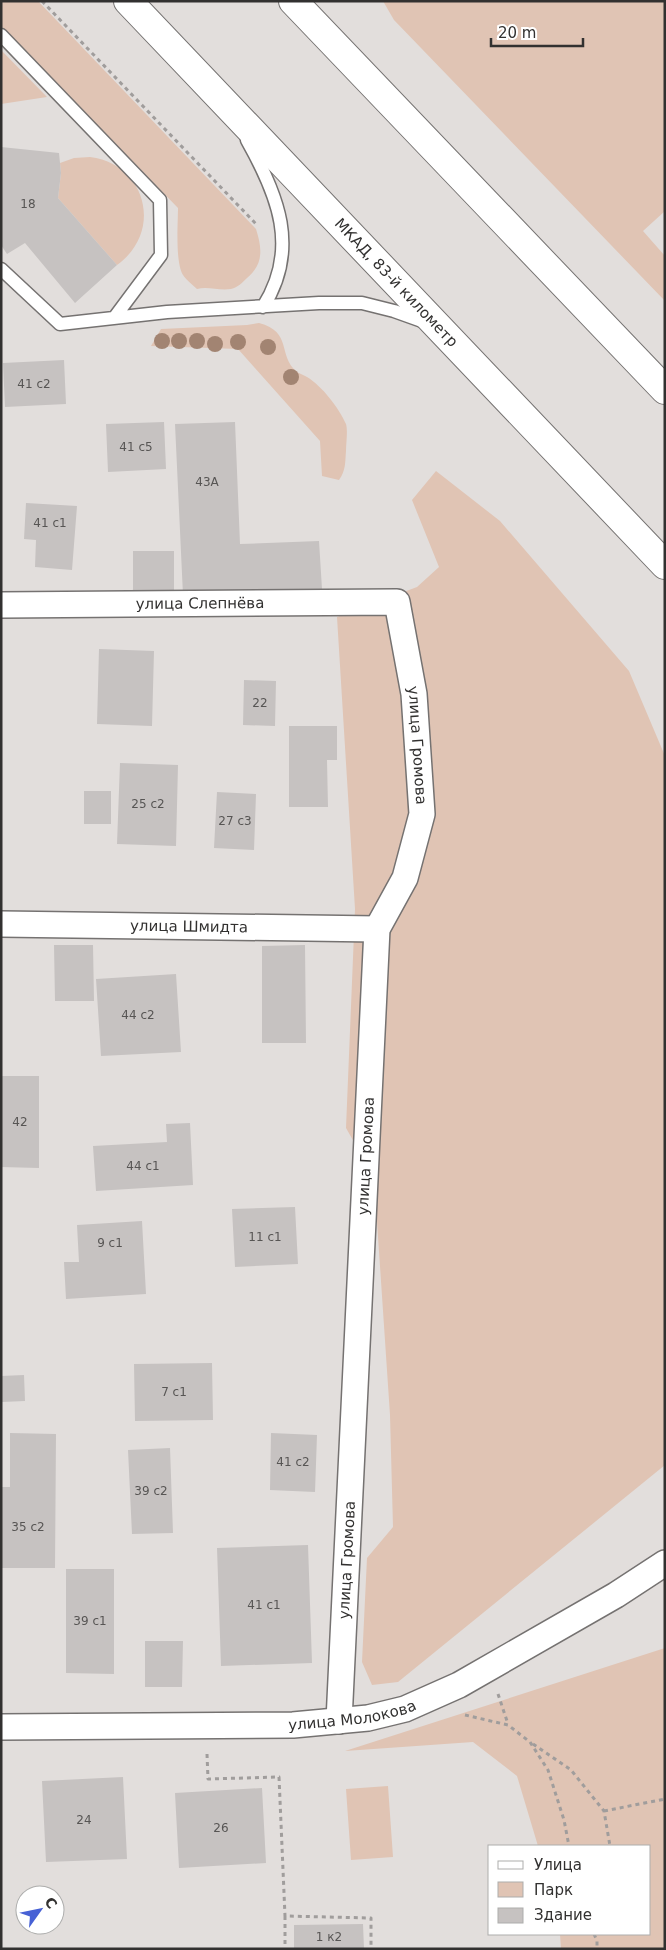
<svg xmlns="http://www.w3.org/2000/svg" width="666" height="1950" font-family="'DejaVu Sans',sans-serif">
  <rect width="100%" height="100%" fill="#e2dedc"/>
  <path fill="#e0c4b4" d="M1 1H38L256 229C262 248 264 264 247 278 242 283 238 287 231 289 219 291 208 286 197 289 192 284 186 280 183 275 175 262 178 223 178 208L1 26Z
    M383 1H665V211L643 231 665 256V301L394 20Z
    M1 50 47 97 1 104Z
    M90 157C146 164 164 231 117 265L58 198 61 173 60 163 74 158Z
    M259 323C293 332 277 355 297 372 300 374 304 375 307 377 322 386 339 408 346 424 348 431 346 443 346 451 345 463 346 470 339 480L322 476 320 441 238 349 151 346 161 329 247 325Z
    M436 471 500 521 629 671 665 756V1465L398 1682 372 1685 362 1662 367 1558 393 1527 390 1415 374 1177 346 1128 355 909 337 617 417 587 439 567 412 500Z
    M665 1648V1949H561L560 1934H650V1846H538L517 1776 473 1742 345 1751Z
    M388 1786 393 1857 351 1860 346 1789Z"/>
  <path fill="#c6c2c1" d="M1 147 59 153 61 173 58 198 117 265 75 303 25 243 7 254 1 245Z
    M64 360 66 404 5 407 3 363Z
    M164 422 166 469 108 472 106 424Z
    M235 422 240 544 319 541 322 589 183 595 175 424Z
    M26 503 77 506 72 570 35 567 36 540 24 539Z
    M133 551H174V593L133 592Z
    M99 649 154 651 152 726 97 724Z
    M244 680 276 681 275 726 243 725Z
    M289 726H337V760H327L328 807H289Z
    M120 763 178 765 176 846 117 844Z
    M84 791H111V824H84Z
    M217 792 256 794 254 850 214 848Z
    M54 945H93L94 1001H55Z
    M305 945 306 1043H262V946Z
    M176 974 181 1052 101 1056 96 979Z
    M1 1076H39V1168L1 1167Z
    M190 1123 193 1185 96 1191 93 1146 167 1142 166 1124Z
    M295 1207 298 1264 235 1267 232 1209Z
    M142 1221 146 1294 66 1299 64 1262H79L77 1225Z
    M212 1363 213 1420 135 1421 134 1364Z
    M24 1375 25 1401 2 1402 1 1376Z
    M10 1433 56 1434 55 1568H1V1487H10Z
    M271 1433 317 1435 315 1492 270 1490Z
    M170 1448 173 1533 132 1534 128 1450Z
    M308 1545 312 1663 221 1666 217 1548Z
    M66 1569H114V1674L66 1673Z
    M145 1641H183L182 1687H145Z
    M123 1777 127 1859 46 1862 42 1781Z
    M262 1788 266 1863 179 1868 175 1793Z
    M363 1924 364 1949H294V1925Z"/>
  <g fill="none" stroke-linecap="round" stroke-linejoin="round">
    <defs>
      <path id="service" d="M1 35 160 200 161 255 114 318
        M247 140C278 195 300 249 263 307
        M1 269 60 324 167 312 319 303H362L394 311 422 321"/>
      <g id="minor">
        <path id="s1" d="M1 605 397 602 414 694 422 814 405 878 377 929 339 1721"/>
        <path id="s2" d="M1 924 377 929"/>
        <path id="s3" d="M1 1727 293 1725 368 1718 405 1709 459 1685 616 1595 665 1563"/>
      </g>
      <g id="trunk">
        <path id="s4" d="M128 1 665 565"/>
        <path d="M293 1 665 390"/>
      </g>
    </defs>
    <use href="#service" stroke="#757271" stroke-width="15"/>
    <use href="#minor" stroke="#757271" stroke-width="28"/>
    <use href="#trunk" stroke="#757271" stroke-width="30"/>
    <path stroke="#a09d9c" stroke-width="3" stroke-dasharray="4 4" stroke-linecap="butt" d="M42 1 258 226
      M498 1694 508 1724
      M465 1715 508 1725 530 1742 548 1770 564 1820 569 1846
      M533 1744 571 1770 604 1811 610 1846
      M207 1754 208 1779 279 1777 285 1916 371 1918V1949
      M604 1811 665 1799
      M285 1916V1949
      M594 1934 597 1941V1949"/>
    <use href="#service" stroke="#fff" stroke-width="12"/>
    <use href="#minor" stroke="#fff" stroke-width="25"/>
    <use href="#trunk" stroke="#fff" stroke-width="28"/>
  </g>
  <g fill="#a28472">
    <circle cx="162" cy="341" r="8"/>
    <circle cx="179" cy="341" r="8"/>
    <circle cx="197" cy="341" r="8"/>
    <circle cx="238" cy="342" r="8"/>
    <circle cx="215" cy="344" r="8"/>
    <circle cx="268" cy="347" r="8"/>
    <circle cx="291" cy="377" r="8"/>
  </g>
  <g text-anchor="middle" dominant-baseline="central" stroke-width="4.5" stroke-linejoin="round" paint-order="stroke">
    <g font-size="12" fill="#575554">
      <text x="28" y="204">18</text>
      <text x="34" y="384">41 с2</text>
      <text x="136" y="447">41 с5</text>
      <text x="207" y="482">43А</text>
      <text x="50" y="523">41 с1</text>
      <text x="260" y="703">22</text>
      <text x="148" y="804">25 с2</text>
      <text x="235" y="821">27 с3</text>
      <text x="138" y="1015">44 с2</text>
      <text x="20" y="1122">42</text>
      <text x="143" y="1166">44 с1</text>
      <text x="265" y="1237">11 с1</text>
      <text x="110" y="1243">9 с1</text>
      <text x="174" y="1392">7 с1</text>
      <text x="293" y="1462">41 с2</text>
      <text x="151" y="1491">39 с2</text>
      <text x="28" y="1527">35 с2</text>
      <text x="264" y="1605">41 с1</text>
      <text x="90" y="1621">39 с1</text>
      <text x="84" y="1820">24</text>
      <text x="221" y="1828">26</text>
      <text x="329" y="1937">1 к2</text>
    </g>
    <g font-size="15" fill="#323130" stroke="#fff">
      <text stroke="none"><textPath href="#s4" startOffset="389">МКАД, 83-й километр</textPath></text>
      <text stroke="none"><textPath href="#s1" startOffset="199">улица Слепнёва</textPath></text>
      <text stroke="none"><textPath href="#s1" startOffset="541">улица Громова</textPath></text>
      <text stroke="none"><textPath href="#s2" startOffset="188">улица Шмидта</textPath></text>
      <text transform="translate(366 1156) rotate(-87)">улица Громова</text>
      <text transform="translate(347 1560) rotate(-87)">улица Громова</text>
      <text stroke="none"><textPath href="#s3" startOffset="352">улица Молокова</textPath></text>
    </g>
  </g>
  <rect width="666" height="1950" fill="none" stroke="#323130" stroke-width="5"/>
  <rect x="488" y="1845" width="162" height="90" fill="#ffffff" stroke="#adadac"/>
  <rect x="498" y="1861" width="25" height="8" fill="#ffffff" stroke="#adadac"/>
  <text x="534" y="1870" font-size="15" fill="#323130">Улица</text>
  <rect x="498" y="1882" width="25" height="15" fill="#e0c4b4" stroke="#adadac"/>
  <text x="534" y="1895" font-size="15" fill="#323130">Парк</text>
  <rect x="498" y="1908" width="25" height="15" fill="#c6c2c1" stroke="#adadac"/>
  <text x="534" y="1920" font-size="15" fill="#323130">Здание</text>
  <g transform="translate(40 1910) rotate(57)"><circle r="24" fill="#ffffff" stroke="#adadac"/>
  <path d="M0-4L9 19L0 12L-9 19Z" fill="#4761d5"/>
  <text y="-8" font-size="14" font-weight="bold" text-anchor="middle" fill="#323130">С</text>
  </g>
  <path d="M491 38v8h92v-8" fill="none" stroke="#323130" stroke-width="2.5"/>
  <text x="498" y="38" font-size="15" fill="#323130" stroke="#ffffff" stroke-width="4" paint-order="stroke">20 m</text>
</svg>
